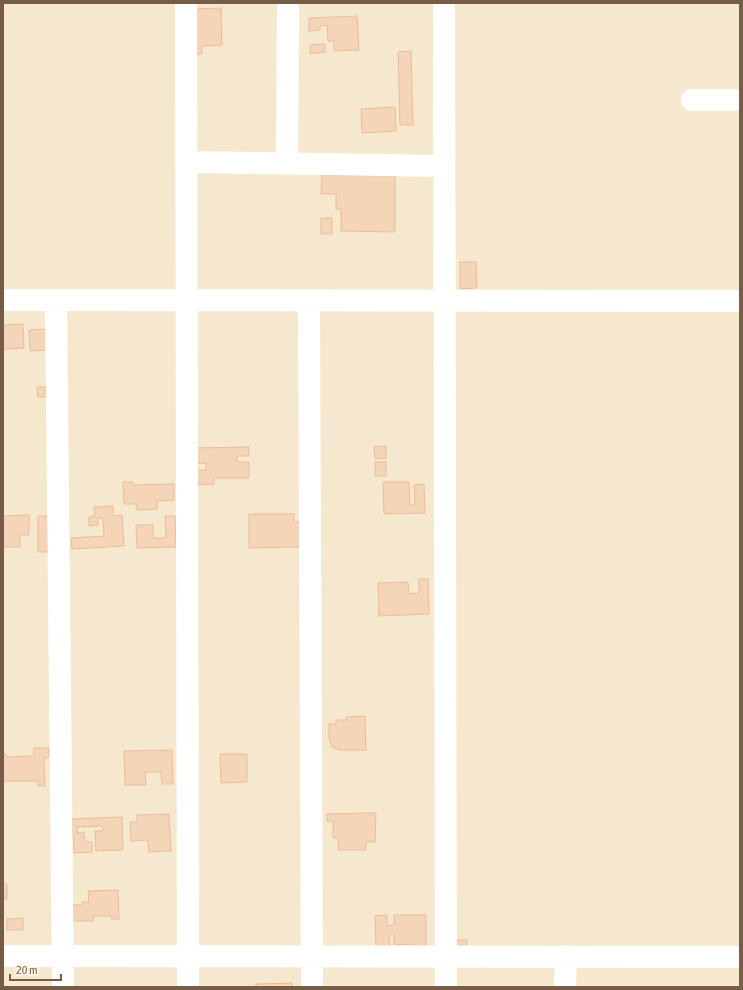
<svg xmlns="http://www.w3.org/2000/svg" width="743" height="990" font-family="'Asap Condensed',sans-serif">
  <rect width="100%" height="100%" fill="#fef5e1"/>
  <path fill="#f6e8cf" d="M3 3H740V987H3Z"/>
  <path fill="#f5d5b7" stroke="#e9bd96" d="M221 8 222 45 202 46V54H188L194 9Z
    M357 16 359 50 334 51V41H328L327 25 320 26V30L309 31V18Z
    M325 44V52L310 54V45Z
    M411 51 413 125H400L398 52Z
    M395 107 396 131 362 133 361 109Z
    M322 175 395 176V232L341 231V209H336V194H321Z
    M321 218H332V234H321Z
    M460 262H476L477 288 460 289Z
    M23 324 24 348 3 349V325Z
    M46 329 47 350 30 351 29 330Z
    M37 387H45V397H38Z
    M386 446V458L375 459 374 447Z
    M249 447V456H237V462H249V478H214V484L195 485 194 470H206V463L194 464V448Z
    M375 462H386V476H375Z
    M123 482H133V485L174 484V500L157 501V509L137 510 136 504H124Z
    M383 482H409L410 505H415L414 485 424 484 425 513 384 514Z
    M113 506V516L122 515 124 546 72 549 71 538 104 536 103 518H98V525L89 526V517L95 516 94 507Z
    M249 514H294V522H300V547L249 548Z
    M29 515V535H20V547H3V516Z
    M38 516H48V552H38Z
    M165 516H175L176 547 137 548 136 525H153V538H166Z
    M419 579H428L429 614 379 616 378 583 408 582 409 594 419 593Z
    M365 716 366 750H340L332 747 329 738V724H336V720H346V717Z
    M34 748H49V758H44L45 786H38V781H3V754H6V757L34 756Z
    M172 750 173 784H162L161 772H145L146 785H125L124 751Z
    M220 754H247V782L221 783Z
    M366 813H376L375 842H366V850H338L339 838H333V821H327V814Z
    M169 814 171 851 149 852 148 840 131 841 130 822H137V815Z
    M122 817 123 850 96 851 95 831H103L102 826 77 827V833L84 832 85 842H92V852L74 853 72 819Z
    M3 884H7V899H3Z
    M118 890 119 919H111V916H93V921H73V905H82V902H89L88 891Z
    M387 915V926L394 925V915H426V950H413V944L394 945V934H389L390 949H376L375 916Z
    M23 918V930H7V919Z
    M455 940H467V951L455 952Z
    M292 983V987H256V984Z"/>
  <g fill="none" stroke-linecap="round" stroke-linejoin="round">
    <path stroke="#fff" stroke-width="22" d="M186 3 188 987
      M444 3 446 987
      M692 100H740
      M186 162 444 166
      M287 163 288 3
      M3 300 740 301
      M56 301 63 987
      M309 301 312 987
      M3 956 740 957
      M565 987 566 956"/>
  </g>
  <rect width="743" height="990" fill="none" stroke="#775c46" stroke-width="8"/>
  <path d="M10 974v6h51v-6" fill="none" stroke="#775c46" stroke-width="2"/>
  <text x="16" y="974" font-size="12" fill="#775c46" stroke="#fff8e9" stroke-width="3" paint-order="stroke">20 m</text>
</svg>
